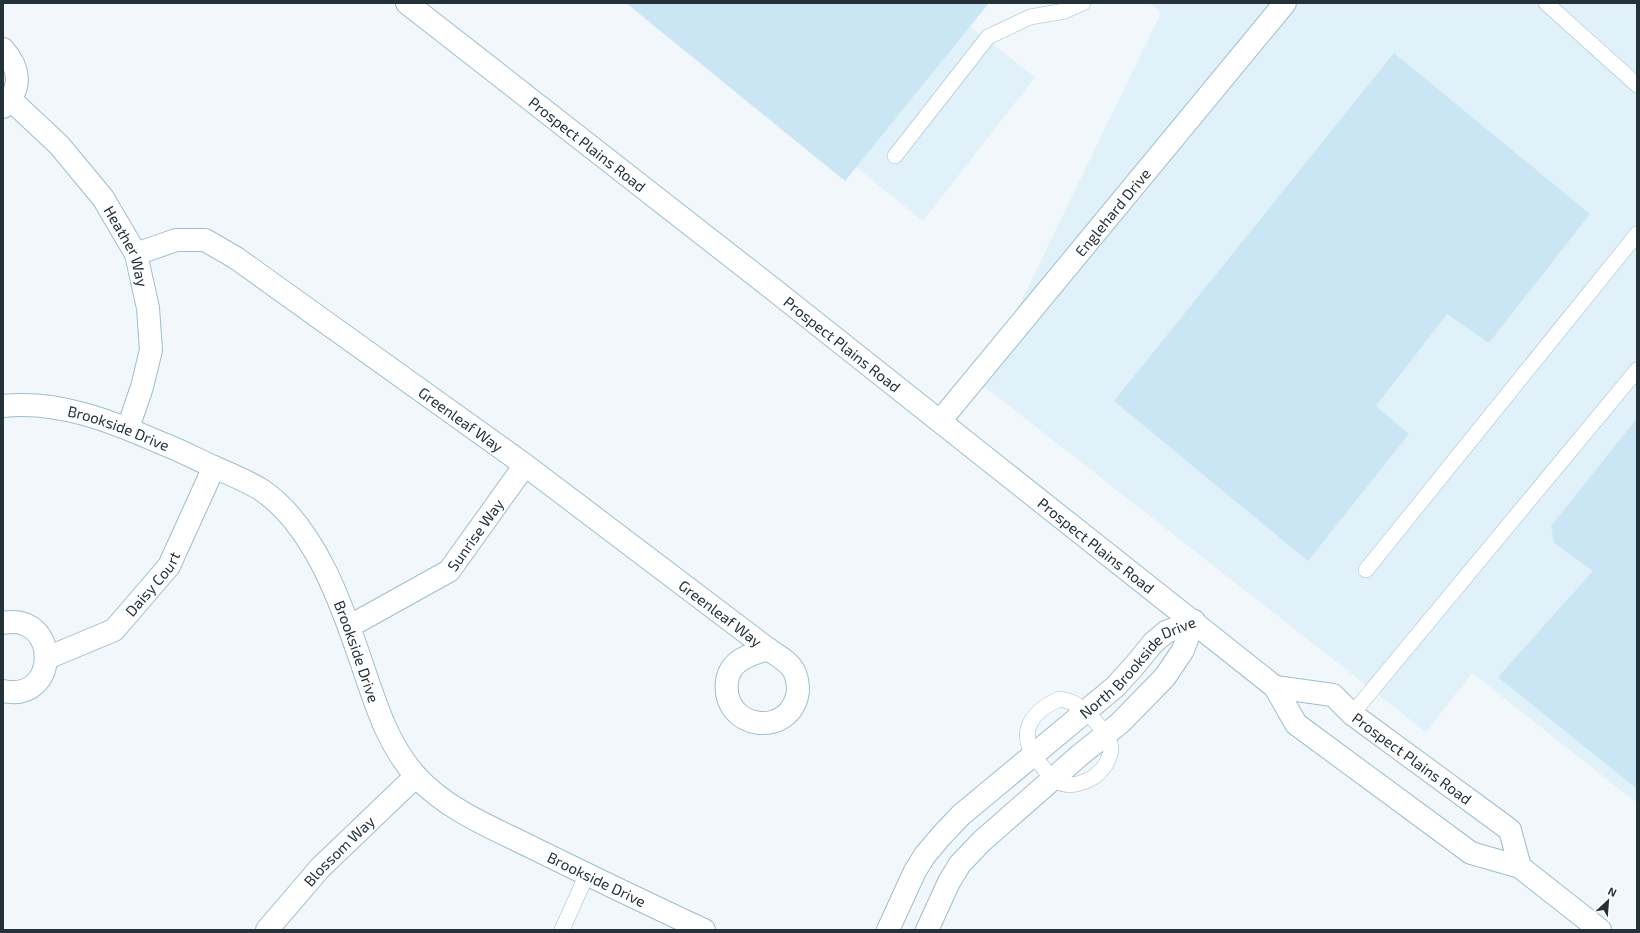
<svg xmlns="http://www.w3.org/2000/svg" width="1640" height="933" font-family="'Exo 2',sans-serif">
  <rect width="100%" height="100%" fill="#f1f7fb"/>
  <path fill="#e0f1fa" d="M652 3 967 24 1035 77 923 221Z
    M1149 3H1637V803L1472 673 1426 732 981 384 1161 13Z"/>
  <path fill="#cae6f5" d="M626 3H989L845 181Z
    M1394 53 1590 214 1489 343 1447 314 1376 406 1409 434 1308 561 1114 401Z
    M1637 418V789L1498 677 1593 571 1554 543 1551 526Z"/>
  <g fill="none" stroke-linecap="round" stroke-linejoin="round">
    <defs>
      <path id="service" d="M1546 3 1637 85
        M895 156 988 37 1030 17 1065 11 1083 3
        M1366 570 1637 234
        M1060 699C1066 700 1072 702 1077 705 1088 711 1109 735 1111 747 1111 753 1108 762 1104 767 1093 782 1068 791 1053 779 1048 775 1045 769 1041 765 1016 737 1027 713 1060 699Z
        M1352 714 1637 370
        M562 930 587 874"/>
      <g id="minor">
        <path d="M3 49C20 68 23 88 3 107"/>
        <path id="s1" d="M11 100 59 145 103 198 136 254 148 308 151 350 142 387 128 428"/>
        <path id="s2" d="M136 254 176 240H205L236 258 525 465 768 649"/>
        <path id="s3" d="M3 406C58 400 111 421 161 443 180 450 198 460 216 468 232 475 248 481 263 491 316 528 343 608 363 667 376 705 388 745 416 776 447 810 491 827 531 847 588 875 646 903 704 930"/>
        <path id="s4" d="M940 421 1285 3"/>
        <path d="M3 623C60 612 60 703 3 691"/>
        <path id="s5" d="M350 626 449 571 525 465"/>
        <path d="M768 649C777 656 788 660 794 671 797 677 798 685 798 691 792 739 721 731 727 681 730 660 751 654 768 649Z"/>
        <path id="s6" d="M47 658 114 630 169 566 214 467"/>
        <path id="s7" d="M267 930 320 868 416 776"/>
        <path id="s8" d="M888 930 915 871 925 855 942 835 961 815 1115 687 1135 665 1153 643 1166 632 1194 621"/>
        <path d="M927 930 949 882 960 864 982 841 1080 755 1120 723 1165 677 1183 650 1194 621"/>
      </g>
      <g id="tertiary">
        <path id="s9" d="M407 3 778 293 1275 687 1296 724 1471 853 1520 867 1600 930"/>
        <path id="s10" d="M1275 687 1333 695 1352 714 1510 830 1520 867"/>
      </g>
    </defs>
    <use href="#service" stroke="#9dbecf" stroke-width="16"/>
    <use href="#minor" stroke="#9dbecf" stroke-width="24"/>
    <use href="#tertiary" stroke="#9dbecf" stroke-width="24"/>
    <use href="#service" stroke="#fff" stroke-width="15"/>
    <use href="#minor" stroke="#fff" stroke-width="22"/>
    <use href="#tertiary" stroke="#fff" stroke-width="22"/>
  </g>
  <g text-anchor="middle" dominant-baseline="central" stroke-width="3.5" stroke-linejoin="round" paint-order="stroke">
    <g font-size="15" fill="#243138" stroke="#fff">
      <text stroke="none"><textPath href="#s9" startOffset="229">Prospect Plains Road</textPath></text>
      <text stroke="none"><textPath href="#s4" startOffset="271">Englehard Drive</textPath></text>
      <text stroke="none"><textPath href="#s1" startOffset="189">Heather Way</textPath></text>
      <text stroke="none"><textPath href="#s9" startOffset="553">Prospect Plains Road</textPath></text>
      <text stroke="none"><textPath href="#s2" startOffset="384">Greenleaf Way</textPath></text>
      <text stroke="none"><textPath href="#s3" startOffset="119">Brookside Drive</textPath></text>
      <text stroke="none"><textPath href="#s5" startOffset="158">Sunrise Way</textPath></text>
      <text stroke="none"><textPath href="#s9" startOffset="877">Prospect Plains Road</textPath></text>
      <text stroke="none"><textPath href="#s6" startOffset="133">Daisy Court</textPath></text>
      <text stroke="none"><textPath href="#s2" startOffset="708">Greenleaf Way</textPath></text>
      <text stroke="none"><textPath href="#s3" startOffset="466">Brookside Drive</textPath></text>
      <text stroke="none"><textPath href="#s8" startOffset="369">North Brookside Drive</textPath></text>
      <text stroke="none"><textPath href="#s10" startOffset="160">Prospect Plains Road</textPath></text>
      <text stroke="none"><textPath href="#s7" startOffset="107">Blossom Way</textPath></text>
      <text stroke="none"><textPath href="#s3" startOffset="814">Brookside Drive</textPath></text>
    </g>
  </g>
  <rect width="1640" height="933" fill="none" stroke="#243138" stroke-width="8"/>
  <g transform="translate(1608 901) rotate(26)" stroke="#ffffff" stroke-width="3" paint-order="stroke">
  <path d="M0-3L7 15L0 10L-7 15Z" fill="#243138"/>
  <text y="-6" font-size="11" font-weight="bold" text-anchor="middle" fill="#243138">N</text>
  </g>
</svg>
